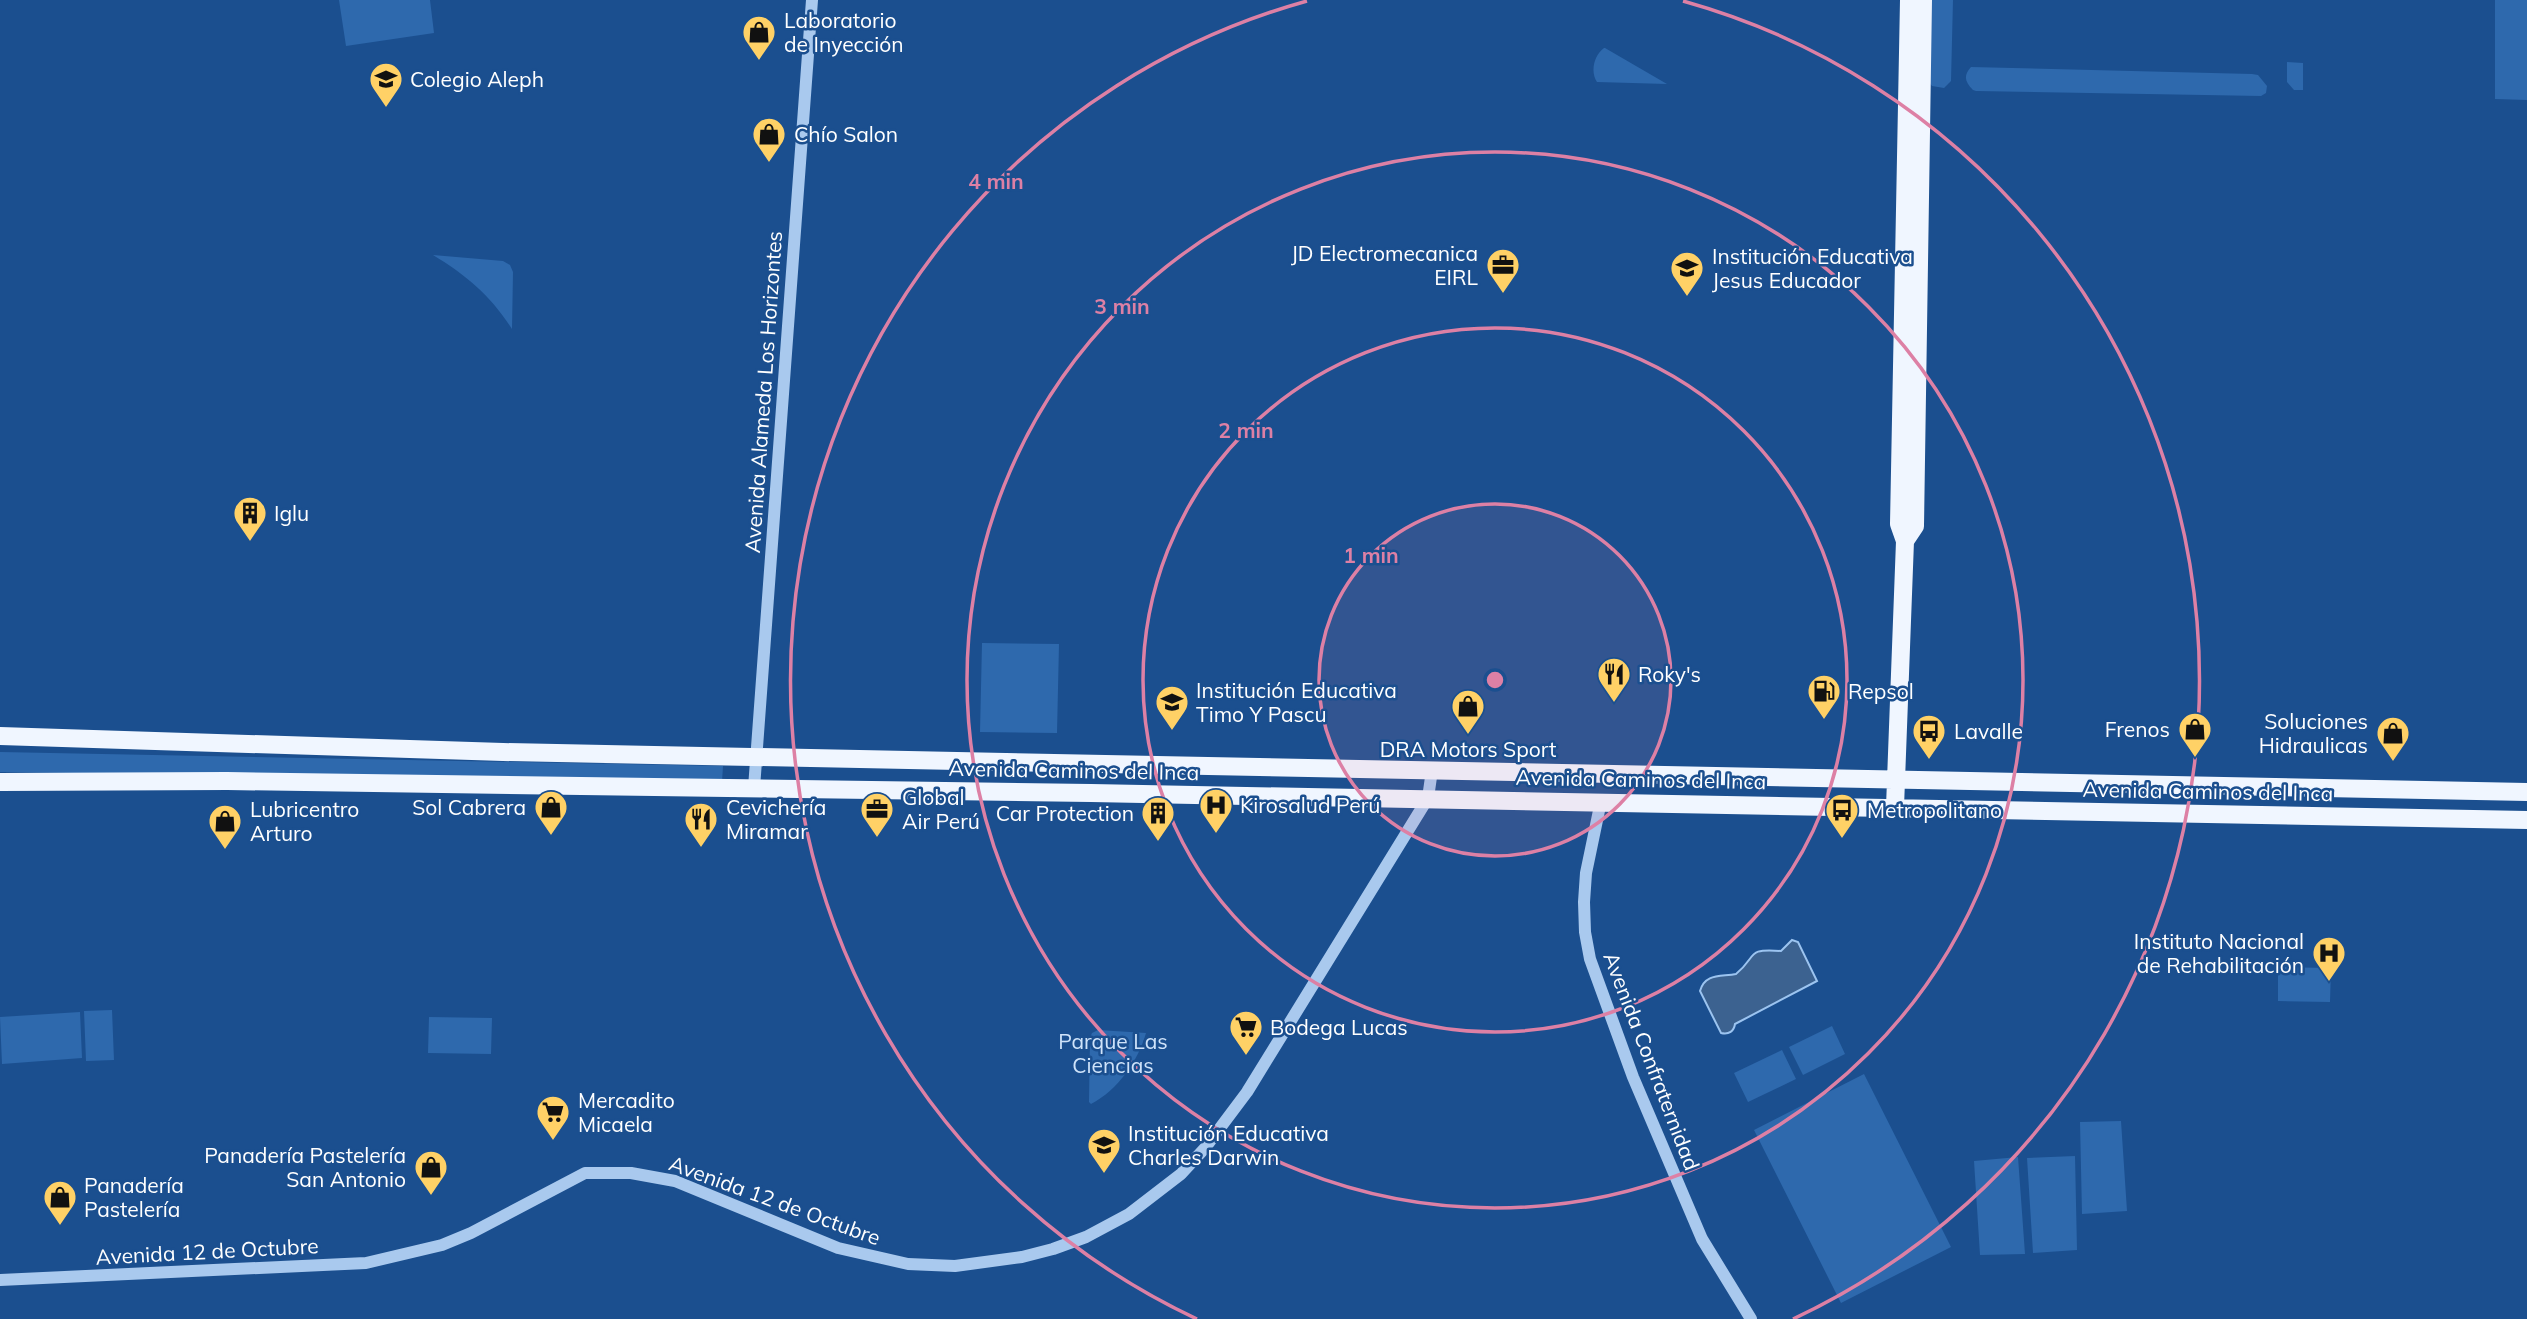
<svg xmlns="http://www.w3.org/2000/svg" width="2527" height="1319" font-family="Mulish,sans-serif">
  <rect width="100%" height="100%" fill="#1b4f8f"/>
  <path fill="#2e69ad" d="M339 0H430L434 33 346 46Z
    M1929 0H1953L1951 81 1944 88 1932 86 1929 82Z
    M2495 0H2527V100L2495 99Z
    M1604 48H1605L1667 84 1597 82C1590 72 1594 55 1604 48Z
    M2287 62 2303 63V90H2294L2287 82Z
    M1971 67 2252 74 2258 75 2267 86 2266 93 2261 96 1976 91 1973 90C1965 82 1963 76 1971 67Z
    M433 255 503 261 510 265 513 272 512 329C491 296 466 275 433 255Z
    M982 643 1059 644 1057 733 980 732Z
    M0 752 723 766 722 782 0 772Z
    M2278 967 2331 968 2330 1002 2278 1001Z
    M112 1010 114 1060 86 1061 84 1011Z
    M80 1012 82 1058 2 1064 0 1017Z
    M429 1017 492 1018 491 1054 428 1053Z
    M1832 1026 1845 1054 1803 1075 1789 1047Z
    M1098 1030 1146 1033C1138 1061 1118 1090 1091 1104L1089 1102 1090 1038 1092 1033Z
    M1782 1050 1796 1079 1748 1102 1734 1073Z
    M1864 1074 1951 1247 1841 1303 1754 1130Z
    M2121 1121 2127 1211 2082 1214 2080 1122Z
    M2075 1156 2077 1250 2033 1253 2027 1158Z
    M2018 1157 2025 1254 1980 1255 1974 1161Z"/>
  <path fill="#3c6290" stroke="#9cc4f0" stroke-width="2" d="M1792 940 1798 942 1817 981 1735 1024C1734 1031 1729 1035 1721 1033L1700 991C1705 973 1721 977 1736 974 1758 956 1745 948 1781 951Z"/>
  <g fill="none" stroke-linecap="round" stroke-linejoin="round">
    <path stroke="#a9c9ee" stroke-width="12" d="M754 788 812 0
      M1601 801 1586 873 1584 902 1585 932 1590 959 1633 1077 1702 1239 1751 1319
      M0 1280 366 1263 442 1245 471 1233 585 1173H631L675 1181 838 1248 908 1264 955 1266 1022 1257 1053 1249 1086 1237 1129 1214 1181 1174 1205 1148 1247 1092 1428 798 1432 770"/>
    <path stroke="#f0f6ff" stroke-width="18" d="M1905 541 1915 526 1923 0
      M0 736 503 752 2527 792
      M0 782 227 781 1091 793 2527 820
      M1895 807 1905 541 1899 524 1909 0"/>
  </g>
  <circle cx="1495" cy="680" r="176" fill="#dd80a5" fill-opacity=".12"/>
  <g fill="none" stroke="#dd80a5" stroke-width="3.5">
    <circle cx="1495" cy="680" r="176"/>
    <circle cx="1495" cy="680" r="352"/>
    <circle cx="1495" cy="680" r="528"/>
    <path d="M1197 1319A705 705 0 0 1 1307 1M1683 1A705 705 0 0 1 1793 1319"/>
  </g>
  <defs>
    <symbol id="shop-pin" viewBox="-11 -11 22 30"><path d="M0 17L-7.5 6A9.5 9.5 0 1 1 7.5 6Z" fill="#ffd166" stroke="#1b4f8f"/><path d="M-5-2.5h2.3a2.7 3.5 0 0 1 5.4 0H5L5.5 6h-11ZM-1.5-2.5h3a1.5 2.3 0 0 0-3 0Z" fill="#111"/></symbol>
    <symbol id="school-pin" viewBox="-11 -11 22 30"><path d="M0 17L-7.5 6A9.5 9.5 0 1 1 7.5 6Z" fill="#ffd166" stroke="#1b4f8f"/><path d="M0-5L7-2L0 1L-7-2ZM-4 1L0 2.5L4 1V4Q0 6-4 4Z" fill="#111"/></symbol>
    <symbol id="office-pin" viewBox="-11 -11 22 30"><path d="M0 17L-7.5 6A9.5 9.5 0 1 1 7.5 6Z" fill="#ffd166" stroke="#1b4f8f"/><path d="M-6-3h4V-5.5h4V-3h4V5H-6ZM-1-4.5V-3h2v-1.5ZM-6 0V1H6V0Z" fill="#111"/></symbol>
    <symbol id="building-pin" viewBox="-11 -11 22 30"><path d="M0 17L-7.5 6A9.5 9.5 0 1 1 7.5 6Z" fill="#ffd166" stroke="#1b4f8f"/><path d="M-4-6H4V6H1V3H-1V6H-4ZM-2.5-4.3h1.7v1.8h-1.7ZM.8-4.3h1.7v1.8H.8ZM-2.5-1h1.7V.8h-1.7ZM.8-1h1.7V.8H.8Z" fill="#111"/></symbol>
    <symbol id="restaurant-pin" viewBox="-11 -11 22 30"><path d="M0 17L-7.5 6A9.5 9.5 0 1 1 7.5 6Z" fill="#ffd166" stroke="#1b4f8f"/><path d="M-5-6h1v4h1v-4h1v4h1v-4h1v5L-1.5 .5V6h-2V.5L-5-1ZM5-6V6H3V1.5H1.5Q1.5-4 5-6Z" fill="#111"/></symbol>
    <symbol id="fuel-pin" viewBox="-11 -11 22 30"><path d="M0 17L-7.5 6A9.5 9.5 0 1 1 7.5 6Z" fill="#ffd166" stroke="#1b4f8f"/><path d="M-5.5-6h7V0h2V4h1.3V-2.5L3-4.5l.8-.8L6-3V5H2.5V1h-1V6h-7ZM-4.2-4.7v3.2H.2V-4.7Z" fill="#111"/></symbol>
    <symbol id="bus-pin" viewBox="-11 -11 22 30"><path d="M0 17L-7.5 6A9.5 9.5 0 1 1 7.5 6Z" fill="#ffd166" stroke="#1b4f8f"/><path d="M-5-6H5V4H4V6H2V4H-2V6H-4V4H-5ZM-3.5-4V0h7V-4ZM-3.5 1.2v1.5H-2V1.2ZM2 1.2v1.5H3.5V1.2Z" fill="#111"/></symbol>
    <symbol id="hospital-pin" viewBox="-11 -11 22 30"><path d="M0 17L-7.5 6A9.5 9.5 0 1 1 7.5 6Z" fill="#ffd166" stroke="#1b4f8f"/><path d="M-5-5h3v3.5h4V-5h3V5h-3V1.5h-4V5h-3Z" fill="#111"/></symbol>
    <symbol id="supermarket-pin" viewBox="-11 -11 22 30"><path d="M0 17L-7.5 6A9.5 9.5 0 1 1 7.5 6Z" fill="#ffd166" stroke="#1b4f8f"/><path d="M-6-5.5h2.5l.6 2H6L4.5 2H-2.5L-4.4-4H-6ZM-1.5 3.2a1.3 1.3 0 1 0 .1 0ZM3 3.2a1.3 1.3 0 1 0 .1 0Z" fill="#111"/></symbol>
  </defs>
  <g fill-rule="evenodd">
    <use href="#shop-pin" x="740" y="13" width="38" height="52"/>
    <use href="#school-pin" x="367" y="60" width="38" height="52"/>
    <use href="#shop-pin" x="750" y="115" width="38" height="52"/>
    <use href="#office-pin" x="1484" y="246" width="38" height="52"/>
    <use href="#school-pin" x="1668" y="249" width="38" height="52"/>
    <use href="#building-pin" x="231" y="494" width="38" height="52"/>
    <use href="#restaurant-pin" x="1595" y="655" width="38" height="52"/>
    <use href="#fuel-pin" x="1805" y="672" width="38" height="52"/>
    <use href="#school-pin" x="1153" y="683" width="38" height="52"/>
    <use href="#shop-pin" x="1449" y="687" width="38" height="52"/>
    <use href="#shop-pin" x="2176" y="710" width="38" height="52"/>
    <use href="#bus-pin" x="1910" y="712" width="38" height="52"/>
    <use href="#shop-pin" x="2374" y="714" width="38" height="52"/>
    <use href="#hospital-pin" x="1197" y="786" width="38" height="52"/>
    <use href="#shop-pin" x="532" y="788" width="38" height="52"/>
    <use href="#office-pin" x="858" y="790" width="38" height="52"/>
    <use href="#bus-pin" x="1823" y="791" width="38" height="52"/>
    <use href="#building-pin" x="1139" y="794" width="38" height="52"/>
    <use href="#restaurant-pin" x="682" y="800" width="38" height="52"/>
    <use href="#shop-pin" x="206" y="802" width="38" height="52"/>
    <use href="#hospital-pin" x="2310" y="934" width="38" height="52"/>
    <use href="#supermarket-pin" x="1227" y="1008" width="38" height="52"/>
    <use href="#supermarket-pin" x="534" y="1093" width="38" height="52"/>
    <use href="#school-pin" x="1085" y="1126" width="38" height="52"/>
    <use href="#shop-pin" x="412" y="1148" width="38" height="52"/>
    <use href="#shop-pin" x="41" y="1178" width="38" height="52"/>
  </g>
  <g text-anchor="middle" dominant-baseline="central" stroke-width="5" stroke-linejoin="round" paint-order="stroke">
    <g font-size="21" fill="#fff" stroke="#1b4f8f" text-anchor="start">
      <text x="784" y="20">Laboratorio<tspan x="784" dy="24">de Inyección</tspan></text>
      <text x="410" y="79">Colegio Aleph</text>
      <text x="794" y="134">Chío Salon</text>
      <text x="1478" y="253" text-anchor="end">JD Electromecanica<tspan x="1478" dy="24">EIRL</tspan></text>
      <text x="1712" y="256">Institución Educativa<tspan x="1712" dy="24">Jesus Educador</tspan></text>
      <text x="274" y="513">Iglu</text>
      <text x="1638" y="674">Roky's</text>
      <text x="1196" y="690">Institución Educativa<tspan x="1196" dy="24">Timo Y Pascu</tspan></text>
      <text x="1848" y="691">Repsol</text>
      <text x="2368" y="721" text-anchor="end">Soluciones<tspan x="2368" dy="24">Hidraulicas</tspan></text>
      <text x="2170" y="729" text-anchor="end">Frenos</text>
      <text x="1954" y="731">Lavalle</text>
      <text x="1468" y="749" text-anchor="middle">DRA Motors Sport</text>
      <text x="902" y="797">Global<tspan x="902" dy="24">Air Perú</tspan></text>
      <text x="1240" y="805">Kirosalud Perú</text>
      <text x="526" y="807" text-anchor="end">Sol Cabrera</text>
      <text x="726" y="807">Cevichería<tspan x="726" dy="24">Miramar</tspan></text>
      <text x="250" y="809">Lubricentro<tspan x="250" dy="24">Arturo</tspan></text>
      <text x="1867" y="810">Metropolitano</text>
      <text x="1134" y="813" text-anchor="end">Car Protection</text>
      <text x="2304" y="941" text-anchor="end">Instituto Nacional<tspan x="2304" dy="24">de Rehabilitación</tspan></text>
      <text x="1270" y="1027">Bodega Lucas</text>
      <text x="578" y="1100">Mercadito<tspan x="578" dy="24">Micaela</tspan></text>
      <text x="1128" y="1133">Institución Educativa<tspan x="1128" dy="24">Charles Darwin</tspan></text>
      <text x="406" y="1155" text-anchor="end">Panadería Pastelería<tspan x="406" dy="24">San Antonio</tspan></text>
      <text x="84" y="1185">Panadería<tspan x="84" dy="24">Pastelería</tspan></text>
    </g>
    <g font-size="21" fill="#fff" stroke="#1b4f8f">
      <text transform="translate(763 392) rotate(-86)">Avenida Alameda Los Horizontes</text>
      <text transform="translate(1074 770) rotate(1)">Avenida Caminos del Inca</text>
      <text transform="translate(1641 779) rotate(1)">Avenida Caminos del Inca</text>
      <text transform="translate(2208 791) rotate(1)">Avenida Caminos del Inca</text>
      <text transform="translate(1652 1061) rotate(69)">Avenida Confraternidad</text>
      <text transform="translate(775 1200) rotate(20)">Avenida 12 de Octubre</text>
      <text transform="translate(207 1251) rotate(-3)">Avenida 12 de Octubre</text>
    </g>
    <g font-size="21" fill="#cfe3fa" stroke="#1b4f8f">
      <text x="1113" y="1041">Parque Las<tspan x="1113" dy="24">Ciencias</tspan></text>
    </g>
  </g>
  <circle cx="1495" cy="680" r="10" fill="#dd80a5" stroke="#1b4f8f" stroke-width="3.5"/>
  <g font-size="21" text-anchor="middle" font-weight="bold" fill="#dd80a5" stroke="#1b4f8f" stroke-width="5" stroke-linejoin="round" paint-order="stroke">
    <text x="996" y="189">4 min</text>
    <text x="1122" y="314">3 min</text>
    <text x="1246" y="438">2 min</text>
    <text x="1371" y="563">1 min</text>
  </g>
</svg>
